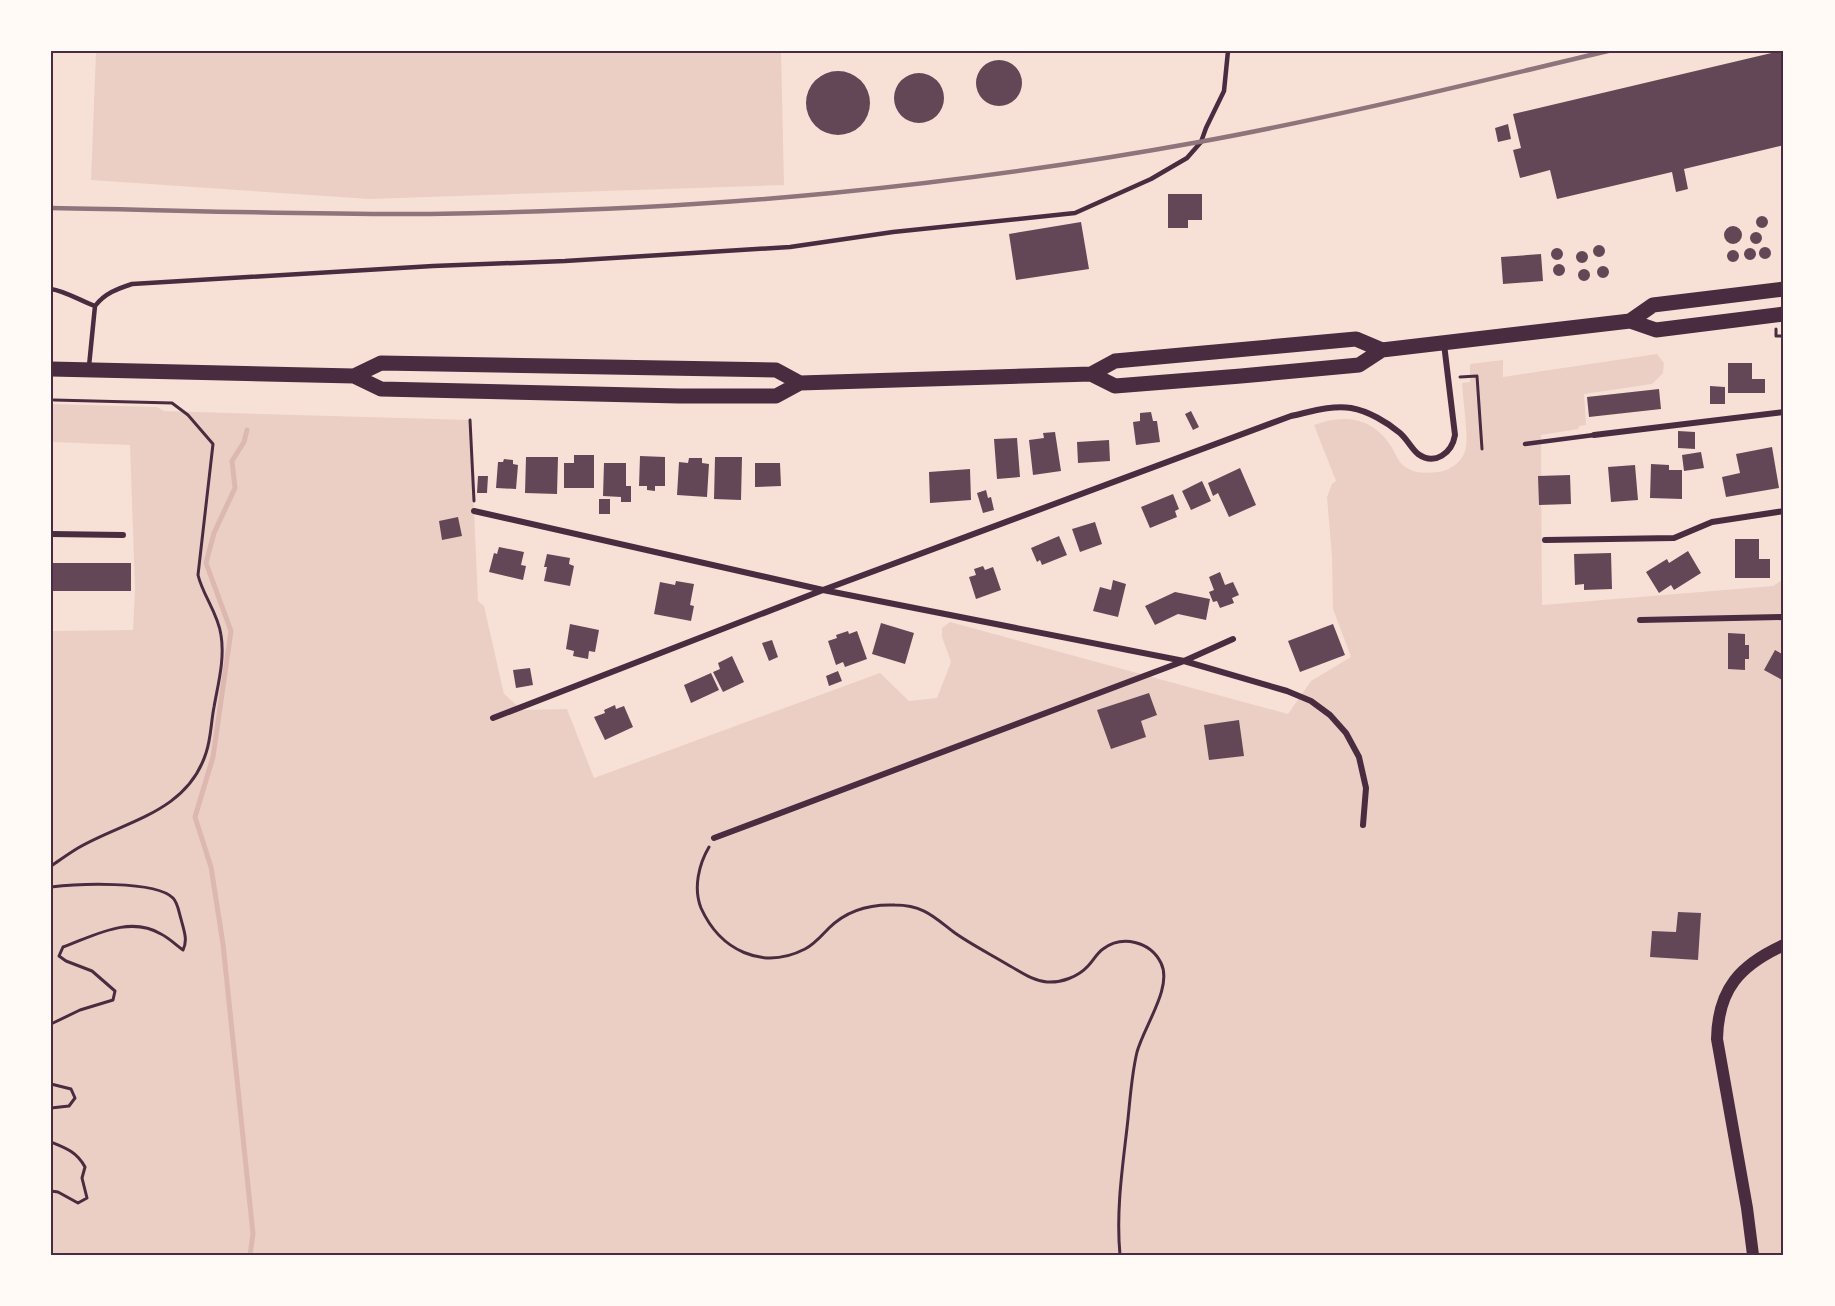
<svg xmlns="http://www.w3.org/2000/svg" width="1835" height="1306" font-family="'Space Grotesk',sans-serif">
  <rect width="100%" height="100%" fill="#f7e1d7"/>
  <path fill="#ebcfc5" d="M96 51H781L784 185 369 199 91 180Z
    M1657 354 1664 363 1663 373 1652 384 1584 394 1586 425 1579 426 1578 429 1541 435 1542 605 1773 586 1784 579V1255H51V631L133 630 135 589 130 445 51 442V404L157 407 164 411 470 420 478 601 484 606 504 694 522 710 567 709 594 778 880 673 909 701 937 698 951 662 942 637V628L950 622 1288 714 1311 681 1351 657 1333 609 1332 557 1327 497 1332 484 1336 481 1314 425C1344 414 1372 417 1391 446 1396 454 1398 463 1407 468 1416 474 1427 473 1438 472 1450 471 1464 461 1466 447 1468 432 1463 400 1462 383L1470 382V364L1503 360V377Z"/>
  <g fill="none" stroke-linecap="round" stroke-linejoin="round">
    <path stroke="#dcb8b0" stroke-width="5" d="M247 430 244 442 232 461 235 488 214 533 206 563 231 631 213 757 195 817 211 867 223 944 253 1234 250 1255"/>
  </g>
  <path fill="#644757" d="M1780 51H1784V145L1684 169 1688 189 1676 192 1672 172 1557 199 1550 170 1520 178 1513 150 1521 148 1513 114Z
    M976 83a23 23 0 1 1 46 0a23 23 0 1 1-46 0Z
    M806 103a32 32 0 1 1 64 0a32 32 0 1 1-64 0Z
    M894 98a25 25 0 1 1 50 0a25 25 0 1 1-50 0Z
    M1508 124 1511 139 1498 142 1495 128Z
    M1168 194H1202V220H1188V228H1168Z
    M1756 222a6 6 0 1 1 12 0a6 6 0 1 1-12 0Z
    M1081 222 1089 269 1016 280 1009 234Z
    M1724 235a9 9 0 1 1 18 0a9 9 0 1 1-18 0Z
    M1750 238a6 6 0 1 1 12 0a6 6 0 1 1-12 0Z
    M1593 251a6 6 0 1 1 12 0a6 6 0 1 1-12 0Z
    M1759 253a6 6 0 1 1 12 0a6 6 0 1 1-12 0Z
    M1744 254a6 6 0 1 1 12 0a6 6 0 1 1-12 0Z
    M1551 254a6 6 0 1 1 12 0a6 6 0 1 1-12 0Z
    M1727 256a6 6 0 1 1 12 0a6 6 0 1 1-12 0Z
    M1576 257a6 6 0 1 1 12 0a6 6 0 1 1-12 0Z
    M1541 254 1543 281 1503 284 1501 257Z
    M1553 270a6 6 0 1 1 12 0a6 6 0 1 1-12 0Z
    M1597 272a6 6 0 1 1 12 0a6 6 0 1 1-12 0Z
    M1578 275a6 6 0 1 1 12 0a6 6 0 1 1-12 0Z
    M1728 363H1752V379H1765V393H1728Z
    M1710 386 1725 387V404H1710Z
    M1659 389 1661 409 1589 417 1587 397Z
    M1191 411 1199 427 1193 430 1185 414Z
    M1151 412 1153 421H1157L1160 442 1136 445 1133 422 1140 421V413Z
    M1678 431 1695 432V449L1678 448Z
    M1055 432 1061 471 1033 475 1029 440 1044 438 1043 433Z
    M1017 438 1020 477 997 479 994 439Z
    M1109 440 1110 461 1078 463 1077 442Z
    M1772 447 1779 488 1726 497 1722 477 1740 473 1736 454Z
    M1701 452 1704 468 1684 471 1682 455Z
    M574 455H594V488H564V463H574Z
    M640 456 665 457V486H655V491L647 490V486H639Z
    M526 457H558L557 494 525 493Z
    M715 457H742L741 500 714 499Z
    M689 458H702V463L709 464 707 497 677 495 679 462 688 463Z
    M504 459 513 460V464L518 465 516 489 496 488 498 462H503Z
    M604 463H626V486H631V502H621V497L603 496Z
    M755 463H780L781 486 755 487Z
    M1651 464 1669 465V470H1682V499L1650 498Z
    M1635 465 1638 500 1611 502 1608 467Z
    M1240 468 1256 505 1229 517 1218 493 1213 496 1208 483Z
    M970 469 971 500 930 503 929 472Z
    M1570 475 1571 504 1539 505 1538 476Z
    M478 476H488L487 493H477Z
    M1202 481 1211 501 1191 510 1182 491Z
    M986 490 988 498 991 497 994 510 983 513 977 493Z
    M1173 494 1179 509 1175 511 1177 517 1150 528 1141 507Z
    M599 499H610V514H599Z
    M458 517 462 536 442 540 439 521Z
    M1095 522 1102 544 1080 552 1072 529Z
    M1059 536 1067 555 1042 565 1040 560 1037 562 1031 548Z
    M1735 539H1759V559H1770V578H1735Z
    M499 547 524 552 521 565 526 566 523 580 489 572 494 553 497 554Z
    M1688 551 1701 573 1674 590 1671 585 1659 593 1646 572 1667 559 1669 563Z
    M1611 553 1612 589 1584 590V584L1575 585 1574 554Z
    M547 554 570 558 569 564 574 566 570 586 544 581 547 567H544Z
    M51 563H131V591H51Z
    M983 566 985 570 993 567 1001 590 976 599 969 577 976 575 974 569Z
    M1220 572 1225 585 1233 582 1239 595 1232 598 1234 603 1220 608 1217 601 1213 602 1209 592 1214 590 1209 577Z
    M1113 580 1126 584 1118 617 1093 611 1100 587 1111 590Z
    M676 581 694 584 690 605 694 606 691 621 654 614 660 582 675 585Z
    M1175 592 1210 599 1206 620 1178 614 1155 625 1145 606Z
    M881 623 914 633 905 664 872 654Z
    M570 624 599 630 595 652 589 651 588 659 573 656 574 651 566 649Z
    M1333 624 1345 655 1300 672 1288 641Z
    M848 631 849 634 857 631 867 659 845 667 843 662 836 665 828 641 837 638 836 635Z
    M1728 633 1745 634V645H1749V659H1745V670L1728 669Z
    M772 640 778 657 769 661 762 643Z
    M1775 650 1784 655V681L1764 670Z
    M732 656 744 682 723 692 713 672 720 669 718 663Z
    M530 668 533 685 516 688 513 670Z
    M838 671 842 681 829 686 826 676Z
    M711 673 719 690 691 703 684 685Z
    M1149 693 1157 715 1141 721 1146 737 1111 749 1097 710Z
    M615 705 616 709 624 706 633 727 605 740 594 717 605 713 604 710Z
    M1239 720 1244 756 1209 760 1204 725Z
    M1678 912 1701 913 1698 960 1650 957 1652 931 1676 932Z"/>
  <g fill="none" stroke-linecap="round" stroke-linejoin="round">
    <path stroke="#4a2c40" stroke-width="3" d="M1776 329V336H1784
      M1460 377 1477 376 1482 449
      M470 420 474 501
      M709 847C699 864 693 888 701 908 720 950 762 971 805 949 815 944 822 935 829 928 847 910 871 904 895 905 924 905 935 918 955 933 972 945 992 955 1010 966 1021 972 1033 981 1047 982 1061 983 1078 977 1088 966 1093 961 1097 953 1103 949 1122 935 1150 941 1161 963 1173 987 1144 1026 1137 1052 1131 1077 1130 1103 1127 1128 1122 1171 1116 1212 1120 1255
      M51 866C60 860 68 854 78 848 124 821 187 813 206 753 211 739 211 722 214 707 218 684 225 659 221 635 218 613 203 596 198 575L213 444 188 415 172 403 54 400
      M51 887C76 884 155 880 173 898 178 903 179 913 181 919 184 931 188 940 183 950 176 945 169 938 161 934 129 915 94 936 63 947L59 956 66 961 92 971 115 991 113 1000 80 1010 51 1024
      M51 1084 71 1089 75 1098 69 1106 51 1108
      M51 1142C66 1148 77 1152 85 1167L82 1178 87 1198 78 1203 58 1192 51 1191"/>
    <path stroke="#4a2c40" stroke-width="4.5" d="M51 289C65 291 81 301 95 306
      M95 306C105 293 117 289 132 284L433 266 565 261 790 247 893 232 1075 213 1151 179 1187 158 1201 142 1206 128 1224 91 1228 51
      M89 366 95 306
      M1525 444 1594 435"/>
    <path stroke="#4a2c40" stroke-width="6" d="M1594 435 1784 412
      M474 511 823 590 1184 661 1287 691 1311 701 1330 715 1346 733 1359 757 1366 788 1363 825
      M51 534 123 535
      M1545 540 1674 538 1712 522 1784 511
      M1640 620 1784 617
      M493 718 823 590 1291 416C1310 412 1331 405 1351 408 1368 411 1387 422 1400 433 1407 439 1411 448 1418 454 1435 466 1452 453 1455 435L1444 344
      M714 838 1184 661 1233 639"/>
    <path stroke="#4a2c40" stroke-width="12" d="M1753 1255 1747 1208 1717 1039C1718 989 1740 965 1784 945"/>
    <path stroke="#4a2c40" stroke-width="15" d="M1630 321 1653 305 1784 289
      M51 369 354 376 381 363 776 370 800 383
      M1091 374 1115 386 1241 376 1359 365 1382 350 1630 321 1656 330 1784 314
      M354 376 381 389 679 396H776L800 383 1091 374 1115 361 1356 339 1382 350"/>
    <path stroke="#8f747c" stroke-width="4.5" d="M51 208C177 210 304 215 430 214 564 212 698 206 832 193 955 181 1078 164 1199 142 1336 117 1472 83 1608 51"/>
  </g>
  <rect width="1835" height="1306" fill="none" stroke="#fffaf5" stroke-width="105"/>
  <rect x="52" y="52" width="1730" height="1202" fill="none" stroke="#4a2c40" stroke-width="2"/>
</svg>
